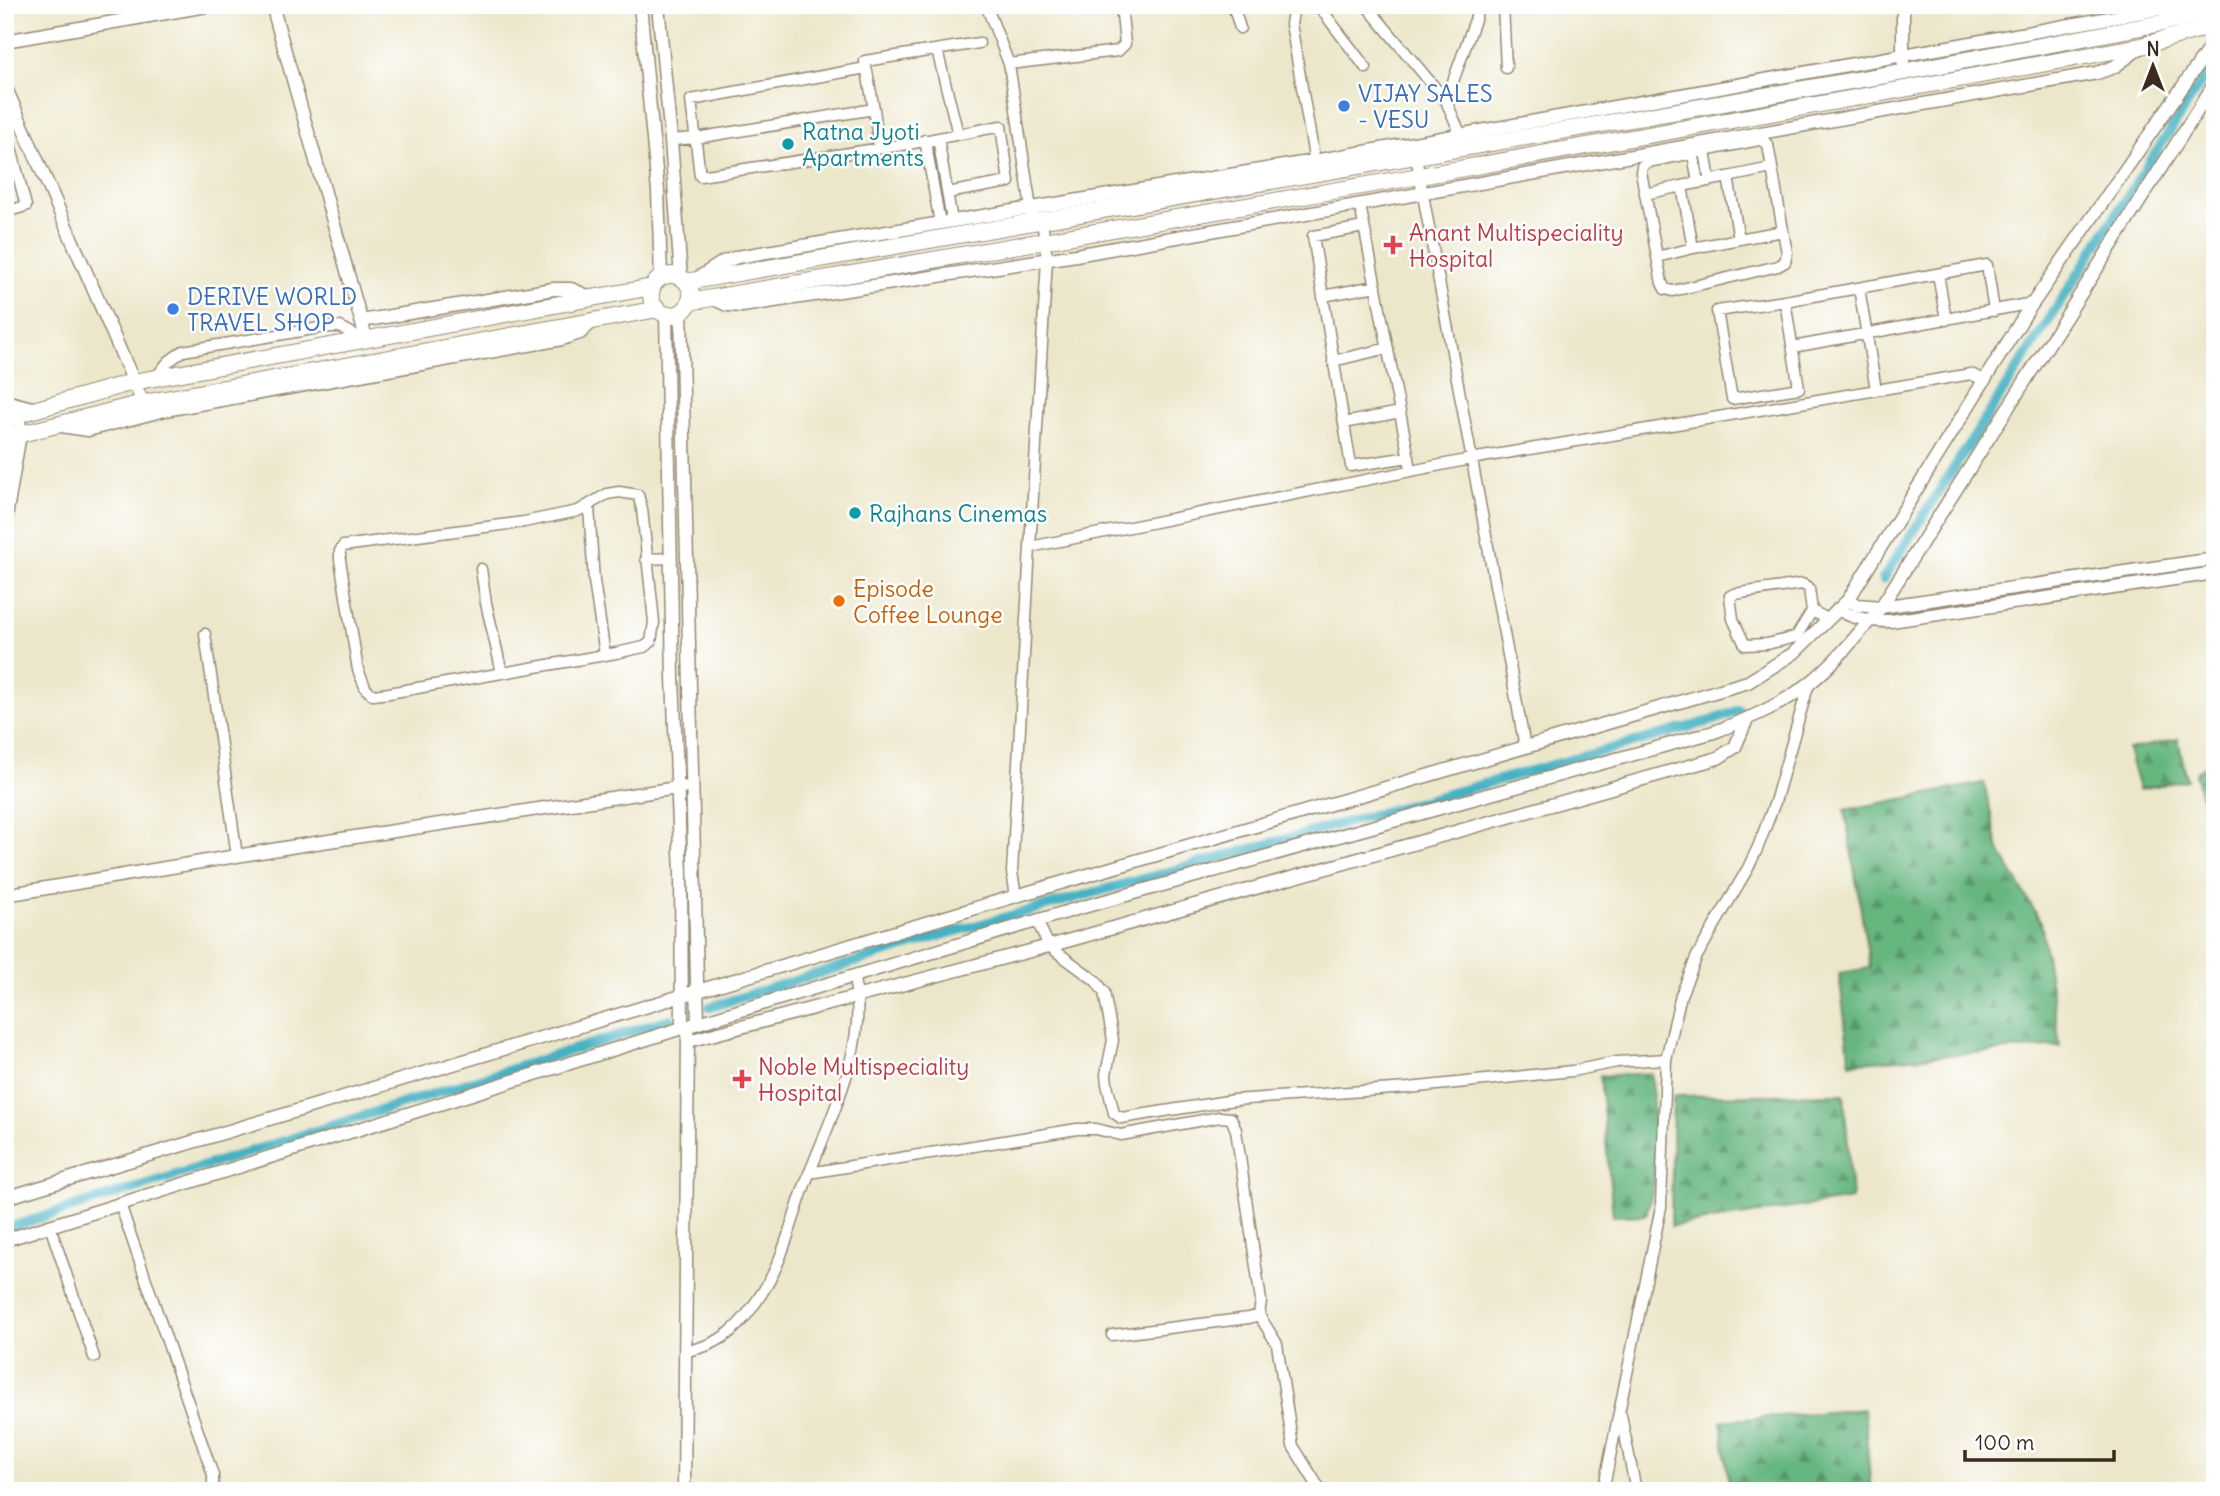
<svg xmlns="http://www.w3.org/2000/svg" width="2220" height="1496" font-family="Delius,sans-serif">
  <defs>
    <pattern id="forest-firs" width="22" height="20" patternUnits="userSpaceOnUse" patternTransform="scale(1.75)"><rect width="22" height="20" fill="#66b680"/><path d="M5 1l3.5 6h-7zM16 11l3.5 6h-7z" fill="#559468"/></pattern>
  </defs>
  <rect width="100%" height="100%" fill="#fff"/>
  <filter id="ink" filterUnits="userSpaceOnUse"><feTurbulence type="fractalNoise" baseFrequency=".0143" numOctaves="2"/><feDisplacementMap in="SourceGraphic" scale="14" xChannelSelector="R" yChannelSelector="G"/><feConvolveMatrix kernelMatrix="1 2 1 2 8 2 1 2 1" color-interpolation-filters="sRGB"/></filter>
  <filter id="wash" filterUnits="userSpaceOnUse"><feTurbulence type="fractalNoise" baseFrequency=".00686" numOctaves="4" result="noise"/><feDisplacementMap in="SourceGraphic" scale="28" xChannelSelector="R" yChannelSelector="G"/><feGaussianBlur stdDeviation="1.57" result="paint"/><feColorMatrix in="noise" values="0 0 0 0 0 0 0 0 0 0 0 0 0 0 0 0 0 1.4 0 .05"/><feComposite in="paint" operator="in"/></filter>
  <g filter="url(#wash)">
    <rect width="100%" height="100%" fill="#ece7cb"/>
    <path fill="url(#forest-firs)" stroke="#50704f" stroke-width="2" d="M2178 739 2187 780 2139 789 2128 750Z
      M2215 758V847L2195 773Z
      M1984 783 1999 850 2041 922 2060 1046 1850 1063 1839 973 1870 968 1845 810Z
      M1652 1073 1655 1181 1646 1215 1613 1216 1600 1076Z
      M1844 1094 1852 1199 1671 1226 1673 1096Z
      M1864 1409 1871 1491H1730L1721 1421Z"/>
    <g fill="none" stroke-linecap="round" stroke-linejoin="round">
      <path stroke="#45b1c3" stroke-width="10" d="M1883 579 2214 62
        M710 1007 949 933 1714 720 1739 710
        M5 1229 670 1019"/>
    </g>
  </g>
  <g filter="url(#ink)">
    <g fill="none" stroke-linecap="round" stroke-linejoin="round">
      <defs>
        <path id="minor" d="M986 5 1009 64 1032 215
          M1233 5 1240 28
          M1299 5 1293 12 1291 24 1316 168
          M1318 5 1366 68
          M1366 5 1446 101 1464 142
          M1503 5 1506 68
          M937 50 958 134
          M1009 64 1118 51 1125 44 1121 5
          M866 68 691 100 700 176 908 144 1001 126 1009 182 947 193
          M1446 101 1476 17V5
          M874 109 879 148
          M938 138 952 221
          M671 140 696 138 874 109 865 61 979 43
          M925 140 940 223
          M1759 140 1764 141 1768 145 1787 253 1785 262 1778 266 1673 291 1665 289 1662 283 1641 172 1642 166 1648 162Z
          M1704 145 1710 181
          M1692 148 1698 183
          M1416 157 1525 747
          M1728 177 1739 239 1693 248 1682 186Z
          M1728 177 1771 168
          M1645 194 1682 186
          M1360 205 1410 464
          M5 212 26 206 9 140
          M1364 227 1313 236 1351 466 1409 457
          M1739 239 1783 231
          M1657 257 1693 248
          M1938 274 1946 320
          M1859 288 1876 390
          M1323 296 1376 286
          M1785 301 1717 311 1732 399 1799 388 1785 301 1987 265 1994 311
          M1793 347 2033 303
          M1333 361 1388 348
          M156 377 168 362 183 351 325 327H340L363 339
          M1344 423 1400 412
          M619 492 638 495 642 509 654 622 651 642 644 647 616 653 389 693 373 695 366 689 358 670 340 560V551L343 546 524 522 578 511 607 494Z
          M589 507 594 581 605 655
          M1030 547 1047 259 1042 220
          M646 559 671 558
          M481 569 486 603 502 673
          M1812 611 1809 588 1802 584 1734 594 1730 596 1733 619 1745 645 1767 644 1796 637 1812 611 1828 619
          M205 634 237 856
          M1016 896 1012 872 1030 547 1471 459 1971 374 1983 380
          M1037 921 1049 946 1096 981 1104 992 1113 1040 1106 1074 1107 1084 1114 1113 1121 1118 1234 1100 1408 1088 1572 1071 1617 1062 1666 1059
          M809 1173 1077 1129H1096L1121 1135 1220 1117 1231 1118 1236 1130 1261 1301 1259 1315 1249 1318 1112 1335
          M120 1204 213 1475V1491
          M50 1226 94 1357
          M1259 1315 1277 1344 1293 1446 1321 1491
          M685 1351C722 1346 742 1325 762 1293 782 1263 791 1224 803 1190 826 1126 872 1044 853 976
          M1621 1415 1636 1491
          M1603 1491 1661 1207 1666 1059 1681 995 1697 956 1748 868 1758 847 1775 802 1809 683"/>
        <path id="tertiary" d="M272 5 366 338
          M640 5 658 191 661 277
          M658 5 671 140 681 278
          M5 41 212 5
          M1903 61V5
          M5 86 143 403
          M698 278 723 262 737 257 1314 161 2159 9 2170 10 2182 17
          M712 298 727 305 742 306 1076 255 2097 73 2114 67 2141 47
          M681 311 698 1023
          M666 314 673 677 681 874 682 1028
          M361 321 553 289H571L592 298
          M5 401 36 409
          M55 425 88 430 165 410 562 339 580 333 593 321
          M5 523 20 434 19 414
          M1848 600 1857 605 1881 607 2215 559
          M1838 609C1856 620 1871 621 1891 621L2215 573
          M5 895 296 846 683 787
          M688 1041 1049 946 1718 758 1735 747 1747 719
          M5 1198 1016 896 1748 682 1794 653 1848 600 2026 313 2215 40
          M5 1240 682 1028 1076 909 1714 732C1748 719 1782 705 1810 683 1837 661 1859 633 1881 607L2215 83
          M684 1491 688 1033"/>
        <path id="primary" d="M651 295a20 20 0 1 1 40 0a20 20 0 1 1-40 0Z
          M686 282 1903 72 2162 23 2202 12 2214 5
          M689 302 1420 176 1904 89 2141 46 2215 25
          M5 418 133 382 652 287
          M5 438 143 403 658 309"/>
      </defs>
      <use href="#minor" stroke="#948874" stroke-width="13"/>
      <use href="#tertiary" stroke="#948874" stroke-width="15"/>
      <use href="#primary" stroke="#948874" stroke-width="18"/>
      <use href="#minor" stroke="#fff" stroke-width="10"/>
      <use href="#tertiary" stroke="#fff" stroke-width="12"/>
      <use href="#primary" stroke="#fff" stroke-width="16"/>
    </g>
  </g>
  <g fill="#3f7fe0" stroke="#fff" stroke-width="2.5">
    <circle cx="1344" cy="106" r="7"/>
    <circle cx="173" cy="309" r="7"/>
  </g>
  <g fill="#0f9aa8" stroke="#fff" stroke-width="2.5">
    <circle cx="788" cy="144" r="7"/>
    <circle cx="855" cy="513" r="7"/>
  </g>
  <g fill="#e0444e" stroke="#fff" stroke-width="2.5">
    <path d="M1389.5 234.5h7v7h7v7h-7v7h-7v-7h-7v-7h7z"/>
    <path d="M738.5 1068.5h7v7h7v7h-7v7h-7v-7h-7v-7h7z"/>
  </g>
  <circle fill="#e8710a" stroke="#fff" stroke-width="2.5" cx="839" cy="601" r="7"/>
  <g text-anchor="middle" dominant-baseline="central" stroke-width="5" stroke-linejoin="round" paint-order="stroke">
    <g font-size="23" fill="#366cbe" stroke="#fff" text-anchor="start">
      <text x="1358" y="93">VIJAY SALES<tspan x="1358" dy="26">- VESU</tspan></text>
      <text x="187" y="296">DERIVE WORLD<tspan x="187" dy="26">TRAVEL SHOP</tspan></text>
    </g>
    <g font-size="23" fill="#0d838f" stroke="#fff" text-anchor="start">
      <text x="802" y="131">Ratna Jyoti<tspan x="802" dy="26">Apartments</tspan></text>
      <text x="869" y="513">Rajhans Cinemas</text>
    </g>
    <g font-size="23" fill="#be3a42" stroke="#fff" text-anchor="start">
      <text x="1409" y="232">Anant Multispeciality<tspan x="1409" dy="26">Hospital</tspan></text>
      <text x="758" y="1066">Noble Multispeciality<tspan x="758" dy="26">Hospital</tspan></text>
    </g>
    <g font-size="23" fill="#c56008" stroke="#fff" text-anchor="start">
      <text x="853" y="588">Episode<tspan x="853" dy="26">Coffee Lounge</tspan></text>
    </g>
  </g>
  <rect width="2220" height="1496" fill="none" stroke="#fff" stroke-width="28"/>
  <g transform="translate(2153 66)" stroke="#ffffff" stroke-width="5" paint-order="stroke">
  <path d="M0-5L12 26L0 18L-12 26Z" fill="#3b2a1e"/>
  <text y="-10" font-size="19" font-weight="bold" text-anchor="middle" fill="#3b2a1e">N</text>
  </g>
  <path d="M1965 1450v10h149v-10" fill="none" stroke="#3b2a1e" stroke-width="3.5"/>
  <text x="1975" y="1450" font-size="21" fill="#3b2a1e" stroke="#ffffff" stroke-width="5" paint-order="stroke">100 m</text>
</svg>
